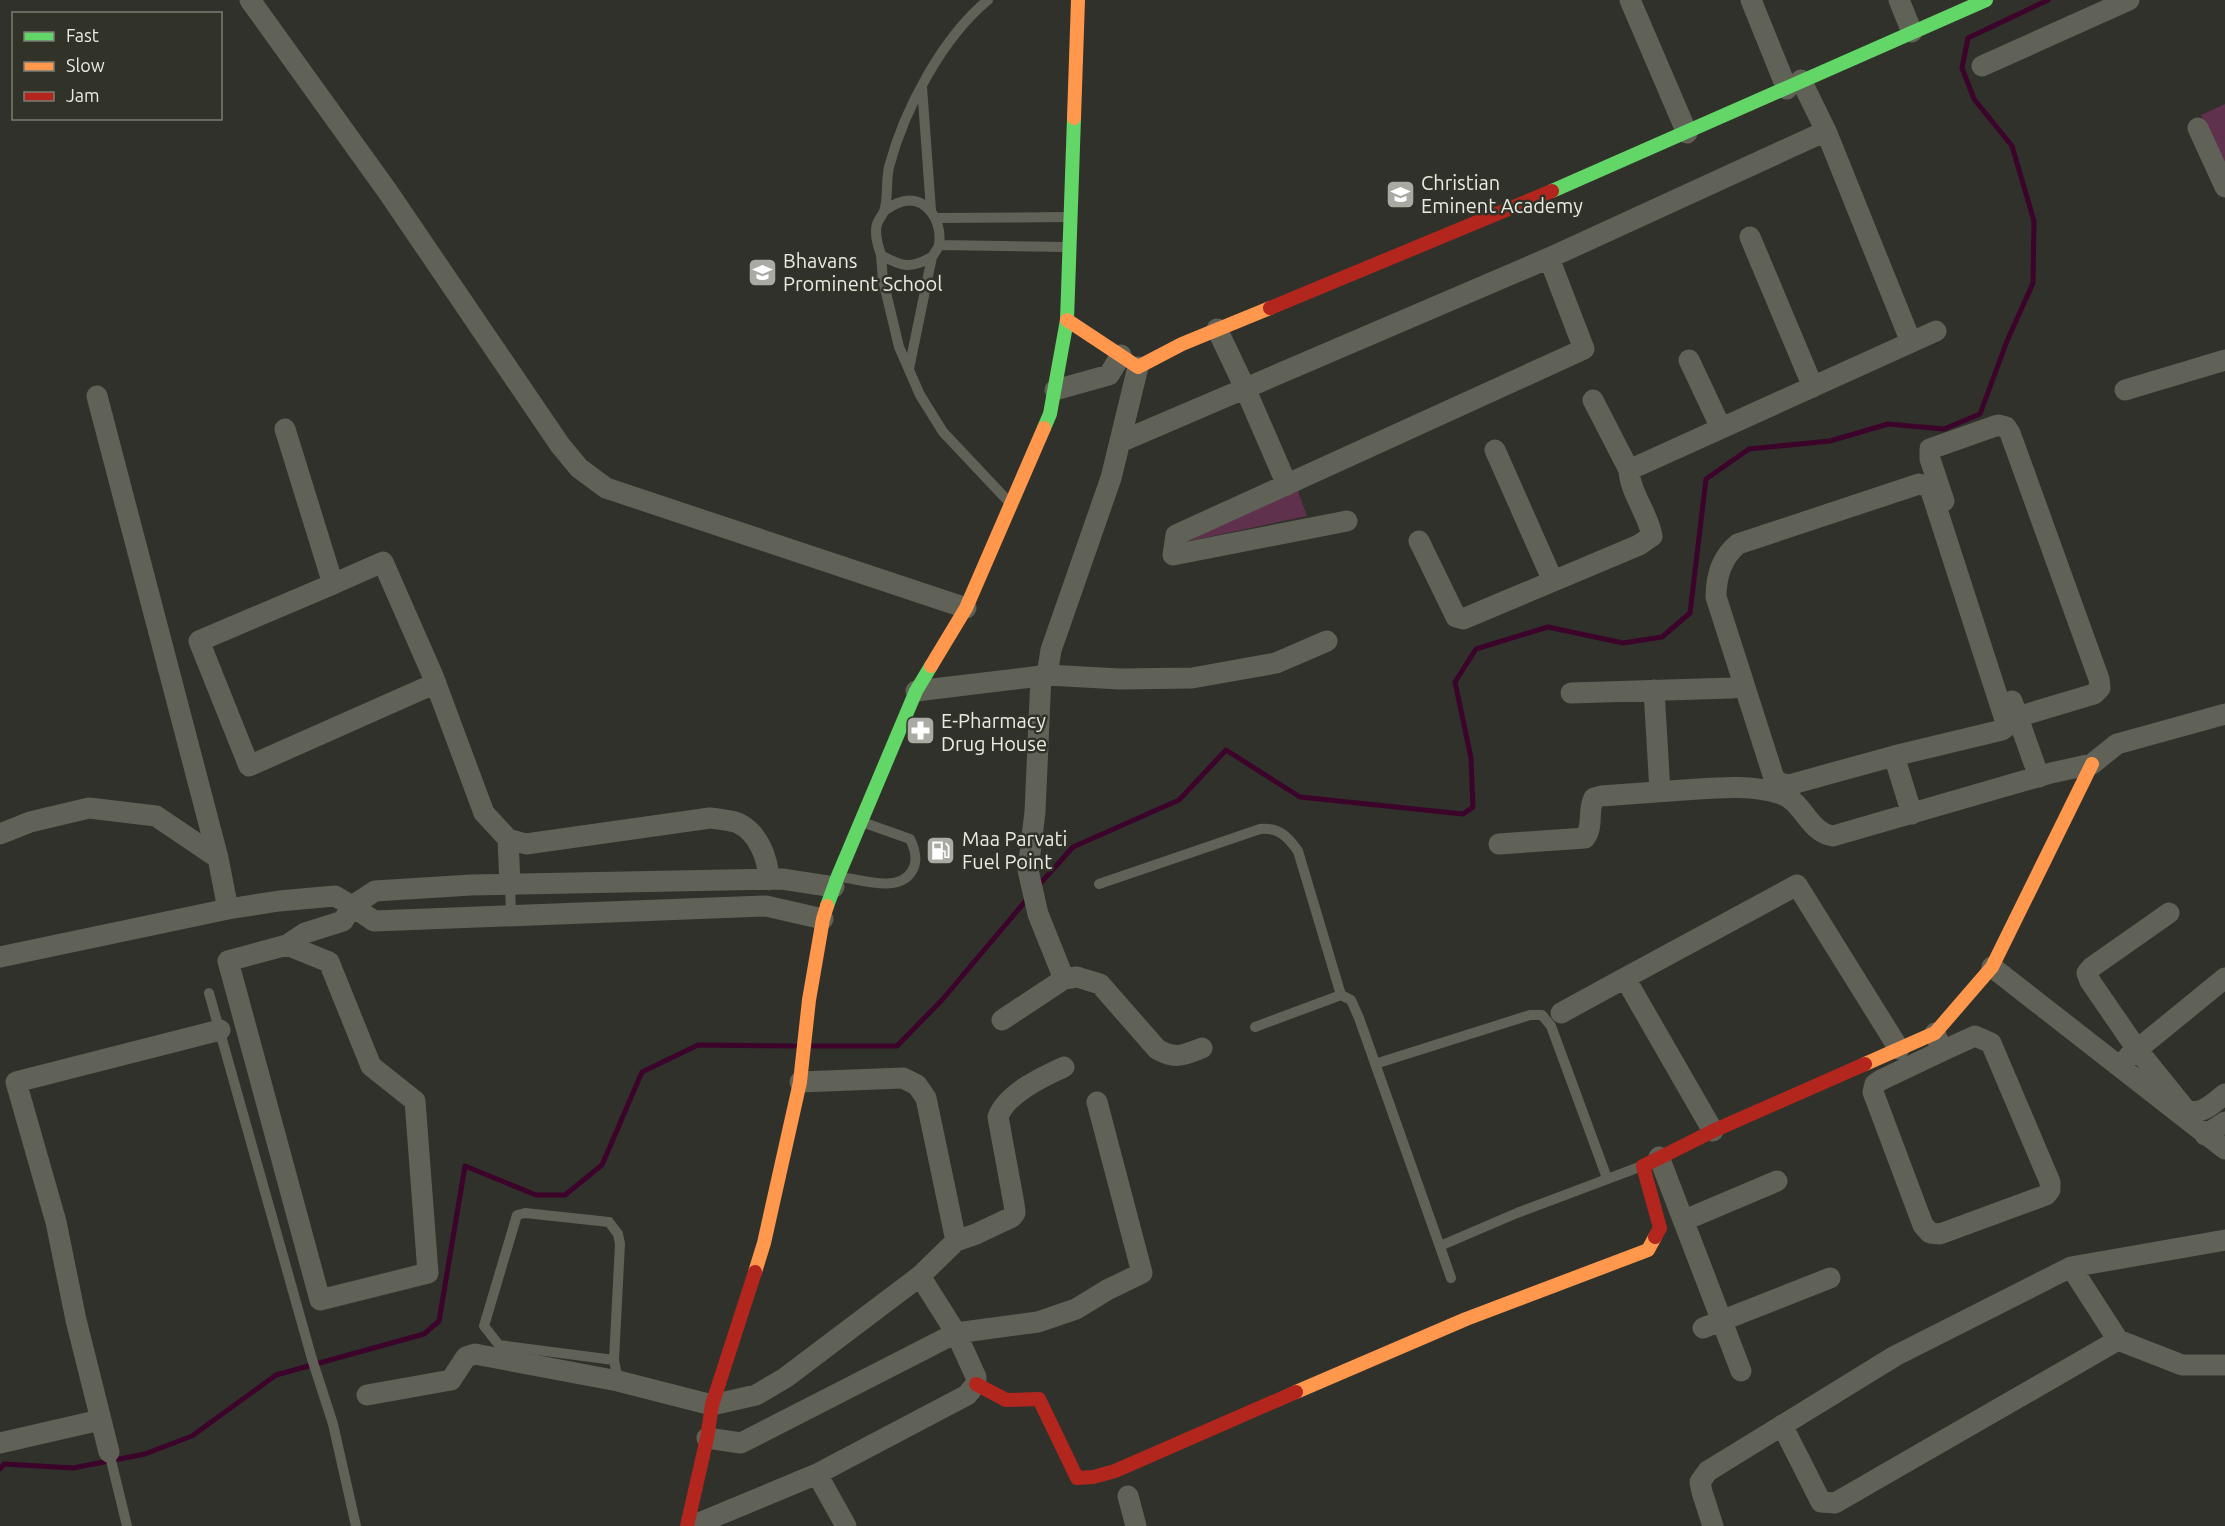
<svg xmlns="http://www.w3.org/2000/svg" width="2225" height="1526" font-family="Ubuntu,sans-serif">
  <rect width="100%" height="100%" fill="#30312b"/>
  <path fill="#60314d" d="M2225 104V164L2201 115Z
    M1296 486 1307 516 1189 541Z"/>
  <g fill="none" stroke-linecap="round" stroke-linejoin="round">
    <path stroke="#3c042a" stroke-width="5" d="M1038 886 1073 847 1179 800 1226 750 1300 797 1463 814 1473 807 1471 758 1455 682 1476 649 1548 627 1623 643 1662 637 1690 613 1706 479 1749 449 1830 441 1888 424 1944 429 1980 414 2007 341 2033 283 2034 221 2012 146 1974 99 1962 68 1968 38 2048 0
      M813 1046H897L942 1000 1028 898
      M0 1469 4 1464 73 1468 145 1454 192 1436 276 1375 424 1334 439 1321 465 1166 536 1195H565L602 1165 642 1072 698 1045 795 1046"/>
    <path stroke="#606157" stroke-width="10" d="M922 87 931 210
      M885 210C889 208 893 205 898 203 924 192 943 220 939 244 939 248 934 253 932 257L909 369
      M937 218 1069 217
      M939 245 1066 247
      M881 255 883 280 899 347 920 395 943 432 1009 502
      M932 257C910 269 902 267 881 255 878 246 874 234 877 224 879 218 884 214 885 208 888 195 886 180 889 167 904 110 942 38 988 0
      M841 877C863 880 899 893 912 871 918 862 915 849 910 839L862 822
      M510 884 511 915
      M1099 884 1260 829C1279 827 1288 837 1298 851L1341 995
      M209 993 312 1359 333 1424 356 1526
      M1255 1027 1341 995 1351 1000 1359 1018 1451 1278
      M1375 1064 1530 1015H1542L1551 1026 1607 1178
      M1440 1246 1517 1213 1642 1166
      M614 1360 499 1345 484 1326 517 1215 525 1213 609 1222 618 1234 620 1244 614 1360 618 1381
      M109 1452 127 1526"/>
    <path stroke="#606157" stroke-width="21" d="M250 0 388 192 560 445 579 468 606 488 966 608
      M1630 0 1687 133
      M1751 0 1787 89
      M1899 0 1912 32
      M1982 66 2129 0
      M1801 80 1826 131 1911 342
      M2198 128 2225 187
      M1750 237 1813 387
      M1217 329 1245 388 1287 485
      M1689 360 1721 428
      M1055 390 1109 375 1121 355
      M2125 390 2225 360
      M97 396 218 858 228 909
      M1593 400 1629 470
      M285 429 333 584 199 641 249 766 436 683
      M1120 442 1549 258 1826 131
      M1495 450 1553 581
      M1944 501 1930 459V449L1998 425 2006 427 2010 433 2099 679 2100 688 2094 694 2017 717
      M1347 521 1173 555 1176 535 1584 349 1549 258
      M1419 541 1456 617 1463 619 1639 545 1652 536C1648 513 1630 493 1629 470L1936 331
      M333 584 383 562 433 676 484 813 508 839 526 844 710 818C719 819 730 820 738 823 759 833 768 859 769 880
      M1047 675 1120 679 1192 678 1276 663 1327 641
      M1654 690 1660 792
      M916 691 1041 676
      M1571 693 1732 688
      M2012 701 2039 777
      M1894 756 1789 785 1780 783 1774 778 1716 597C1716 577 1722 557 1738 544L1919 484 1926 486 1931 491 2007 726 2002 730 1894 756 1912 814
      M0 834 30 822 89 808 156 816 218 858
      M508 839 510 884
      M1499 844 1585 838C1594 826 1587 811 1594 798L1601 796C1628 794 1656 792 1684 790 1715 788 1751 784 1781 794 1803 801 1809 833 1833 836L2051 773 2092 764 2117 744 2225 714
      M2169 913 2092 967 2087 973 2090 981 2136 1048 2186 1110C2202 1116 2213 1103 2225 1094
      M823 919 766 906 374 921 352 906 375 891 471 885 782 879 834 887
      M0 957 228 909 279 901 335 896 352 906 343 921 305 933 287 945 329 962 371 1066 415 1101 428 1273 320 1300 228 961 287 945
      M1992 967 2225 1149
      M1625 978 1797 885 1899 1049
      M1064 979 1038 914 1028 870 1035 812 1041 676 1047 675 1051 650 1111 478 1138 367
      M1561 1013 1625 978 1713 1131
      M1002 1020 1064 979 1077 977 1100 984 1157 1049C1175 1060 1184 1055 1202 1048
      M1935 1033 1942 1051 1975 1036 1991 1043 2050 1182V1190L2046 1195 1940 1234 1930 1233 1923 1225 1873 1092 1875 1084 1881 1080 1942 1051
      M2128 1057 2225 978
      M800 1082 903 1078 917 1085 926 1098 956 1241
      M2205 1135 2225 1122
      M1659 1157 1741 1371
      M1685 1220 1777 1181
      M1703 1328 1830 1278
      M2118 1340 2182 1365H2225
      M367 1395 451 1380 466 1357 475 1354 618 1381 712 1405 756 1395 785 1378 920 1276 956 1241 976 1234 1012 1217 1015 1213 1014 1204 998 1117C1006 1094 1042 1077 1064 1067
      M1782 1425 1821 1502 1835 1503 2118 1340 2071 1267 2225 1240
      M707 1438 741 1443 956 1333 1038 1322 1076 1309 1107 1290 1142 1273 1097 1102
      M0 1443 100 1420
      M109 1452 76 1320 56 1222 16 1082 220 1030
      M817 1474 846 1526
      M1128 1496 1136 1526
      M692 1526 817 1474 967 1395 976 1384V1377L956 1333 920 1276
      M1713 1526 1702 1492 1700 1482 1708 1471 1895 1356 2071 1267"/>
    <path stroke="#63d668" stroke-width="14" d="M1552 191 1986 0
      M1044 428 1050 414 1067 320 1074 118
      M827 906 838 876 916 691 931 666"/>
    <path stroke="#ff974d" stroke-width="14" d="M1074 118 1078 0
      M1067 320 1138 367 1182 344 1270 308
      M931 666 966 608 1044 428
      M1865 1064 1935 1033 1992 967 2092 764
      M755 1272 764 1243 800 1082 809 1000 823 919 827 906
      M1296 1392 1466 1319 1648 1250 1655 1237"/>
    <path stroke="#b3261e" stroke-width="14" d="M1270 308 1552 191
      M1655 1237 1660 1228 1643 1166 1713 1131 1865 1064
      M976 1384 1006 1400 1039 1399 1077 1478 1093 1477 1115 1471 1296 1392
      M687 1526 707 1438 712 1405 755 1272"/>
  </g>
  <defs>
    <symbol id="university-square" viewBox="-11 -11 22 22"><rect x="-9" y="-9" width="18" height="18" rx="4" fill="#a8aaa3" stroke="#313329"/><path d="M0-5L7-2L0 1L-7-2ZM-4 1L0 2.5L4 1V4Q0 6-4 4Z" fill="#fff"/></symbol>
    <symbol id="school-square" viewBox="-11 -11 22 22"><rect x="-9" y="-9" width="18" height="18" rx="4" fill="#a8aaa3" stroke="#313329"/><path d="M0-5L7-2L0 1L-7-2ZM-4 1L0 2.5L4 1V4Q0 6-4 4Z" fill="#fff"/></symbol>
    <symbol id="pharmacy-square" viewBox="-11 -11 22 22"><rect x="-9" y="-9" width="18" height="18" rx="4" fill="#a8aaa3" stroke="#313329"/><path d="M-2-6h4v4h4v4h-4v4h-4v-4h-4v-4h4Z" fill="#fff"/></symbol>
    <symbol id="fuel-square" viewBox="-11 -11 22 22"><rect x="-9" y="-9" width="18" height="18" rx="4" fill="#a8aaa3" stroke="#313329"/><path d="M-5.5-6h7V0h2V4h1.3V-2.5L3-4.5l.8-.8L6-3V5H2.5V1h-1V6h-7ZM-4.2-4.7v3.2H.2V-4.7Z" fill="#fff"/></symbol>
  </defs>
  <g fill-rule="evenodd">
    <use href="#university-square" x="1384" y="178" width="33" height="33"/>
    <use href="#school-square" x="746" y="256" width="33" height="33"/>
    <use href="#pharmacy-square" x="904" y="714" width="33" height="33"/>
    <use href="#fuel-square" x="924" y="834" width="33" height="33"/>
  </g>
  <g text-anchor="middle" dominant-baseline="central" stroke-width="5" stroke-linejoin="round" paint-order="stroke">
    <g font-size="20" fill="#e9ebe4" stroke="#313329" text-anchor="start">
      <text x="1421" y="182">Christian<tspan x="1421" dy="23">Eminent Academy</tspan></text>
      <text x="783" y="260">Bhavans<tspan x="783" dy="23">Prominent School</tspan></text>
      <text x="941" y="720">E-Pharmacy<tspan x="941" dy="23">Drug House</tspan></text>
      <text x="962" y="838">Maa Parvati<tspan x="962" dy="23">Fuel Point</tspan></text>
    </g>
  </g>
  <rect x="12" y="12" width="210" height="108" fill="#313329" stroke="#7b7d74" stroke-width="1.5"/>
  <rect x="24" y="32" width="30" height="9" fill="#63d668" stroke="#7b7d74" stroke-width="1.5"/>
  <text x="66" y="42" font-size="18" fill="#e9ebe4">Fast</text>
  <rect x="24" y="62" width="30" height="9" fill="#ff974d" stroke="#7b7d74" stroke-width="1.5"/>
  <text x="66" y="72" font-size="18" fill="#e9ebe4">Slow</text>
  <rect x="24" y="92" width="30" height="9" fill="#b3261e" stroke="#7b7d74" stroke-width="1.5"/>
  <text x="66" y="102" font-size="18" fill="#e9ebe4">Jam</text>
</svg>
